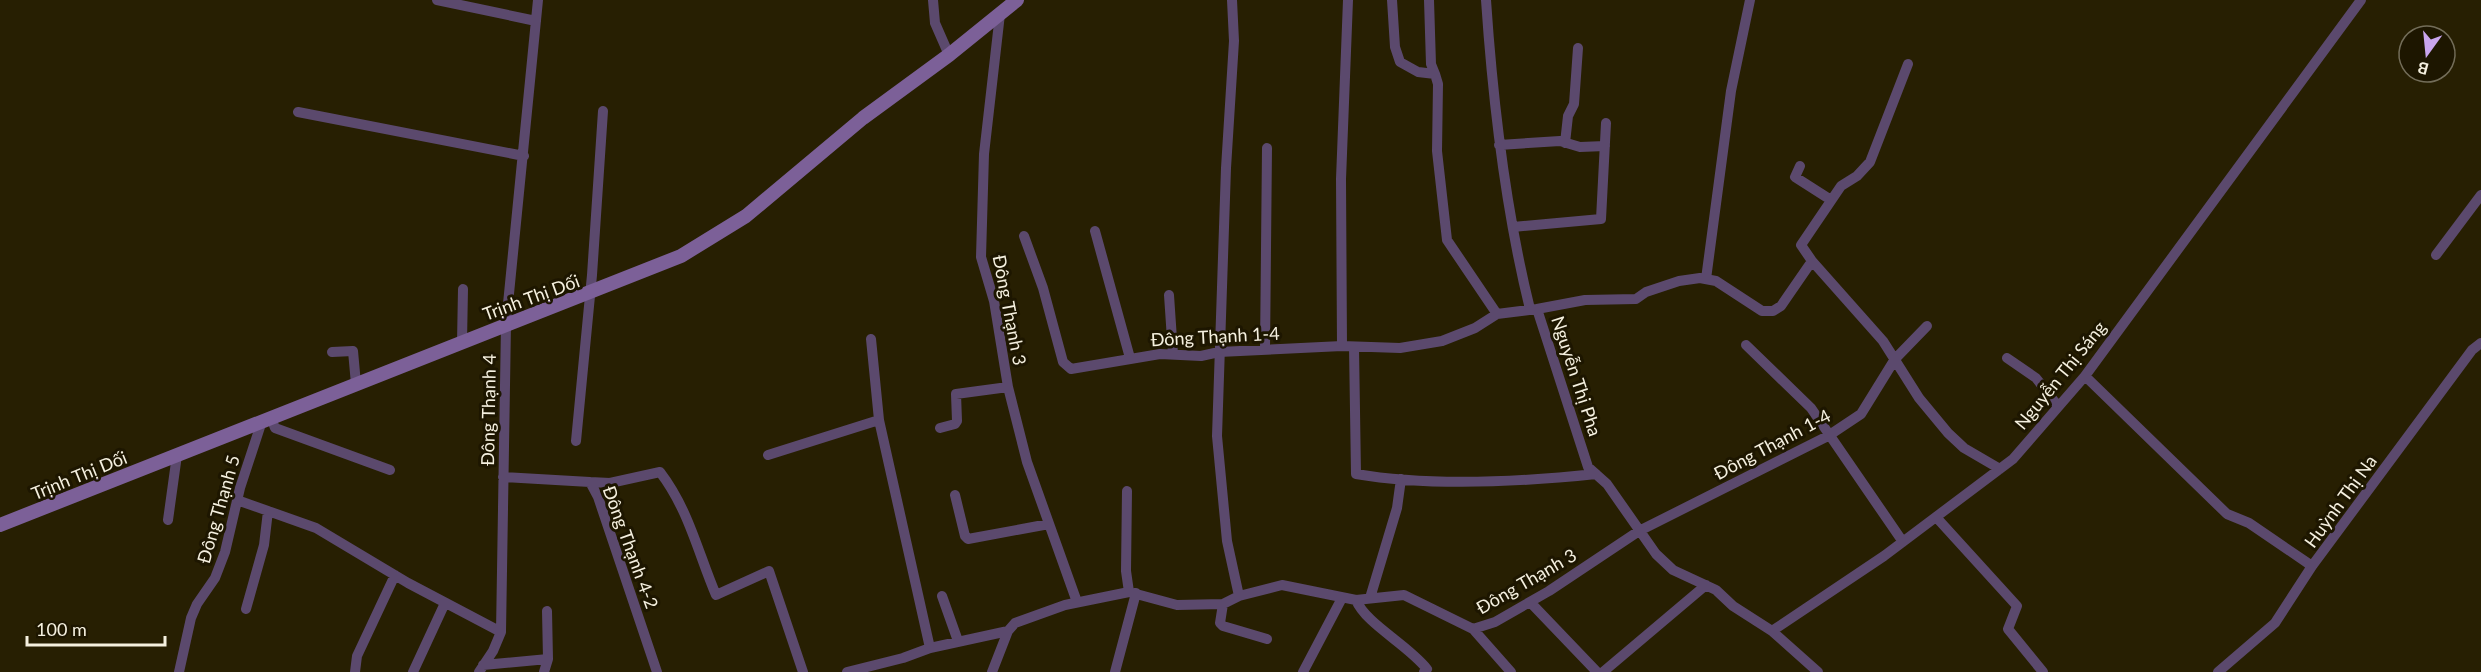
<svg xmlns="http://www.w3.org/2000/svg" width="2481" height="672" font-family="Lato,sans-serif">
  <rect width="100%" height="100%" fill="#271f02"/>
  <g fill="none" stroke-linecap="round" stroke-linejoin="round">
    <path stroke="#5b496d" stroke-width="10" d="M437 0 536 21
      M933 0 935 23 949 55
      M1232 0 1234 41 1226 168 1217 436 1227 541 1239 596
      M1392 0 1395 47 1400 62 1418 72 1435 74 1438 84 1437 151 1447 240 1497 314 1537 309 1588 467 1607 484 1656 554 1673 570 1716 590 1733 606 1772 631 1818 672
      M1429 0 1431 64 1435 74
      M1486 0C1493 104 1505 208 1530 309
      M1000 14 984 154 981 257 994 301 1008 387 1027 462 1077 602
      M298 112 524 156
      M1565 143 1568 116 1574 104 1578 48
      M1499 145 1560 141 1580 147 1605 146
      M1800 166 1795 177 1831 200
      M1513 227 1601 219 1606 123
      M1095 231 1130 358
      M1024 236 1043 288 1063 362 1071 369 1160 354 1201 356 1219 352 1342 346 1400 348 1442 341 1475 328 1497 314
      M2436 255 2481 195
      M1812 261 1801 245 1841 186 1857 176 1870 162 1908 64
      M1706 279 1731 91 1750 0
      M1169 295 1173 354
      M1537 309 1585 300 1636 299 1646 292 1679 281 1700 278 1716 281 1762 311H1773L1781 306 1812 261 1883 341 1919 398 1948 433 1964 448 2000 469
      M871 339 879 420 930 648
      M462 342 463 289
      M1746 345 1811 408 1903 542
      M1342 346 1341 179 1348 0
      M1354 347 1356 474C1432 487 1520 482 1596 474
      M1265 350 1267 148
      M332 352 353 351 356 384
      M2007 358 2036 378 2058 406
      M2085 376 2227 514 2249 523 2312 566
      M271 418 275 428 390 470
      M940 428 955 424 957 421 956 394 1008 387
      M576 441 592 275 603 111
      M768 455 879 420
      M503 477 590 482 598 497 657 672
      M590 482 610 483 660 472C689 510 698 553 716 595L769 571 803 672
      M1127 491 1126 571 1129 592
      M955 495 965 536 968 539 1049 524
      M237 500 316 528 408 583 501 632
      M1936 517 2017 606 2008 629 2043 672
      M168 520 177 455
      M942 596 958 641
      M1370 598 1397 508 1401 479
      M1356 600C1366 624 1407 644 1427 669L1424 672
      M1530 602 1597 672
      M1223 604 1220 623 1223 626 1267 639
      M246 609 264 545 268 511
      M1473 629 1511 672
      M1772 631 1884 556 2013 459 2085 376 2361 0
      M483 665 548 659
      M179 672 191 618 197 604 215 578 225 552 240 488 262 421
      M355 672 357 656 395 575
      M413 672 445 603
      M479 672 493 651 501 632 506 324 538 0
      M544 672 548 659 547 611
      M847 672 903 658 930 648 1008 631
      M992 672 1008 631 1015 623 1065 605 1129 592 1177 605 1223 604 1239 596 1282 585 1356 600 1404 595 1473 629 1495 622 1549 591 1639 531 1828 436 1861 414 1895 359 1927 326
      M1115 672 1136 593
      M1303 672 1342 598
      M1603 672 1706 585
      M2218 672 2275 623 2312 566 2472 350 2481 343"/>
    <path stroke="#7c6098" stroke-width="14" d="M0 525 681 256 746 216 863 118 949 55 1017 0"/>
  </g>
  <g text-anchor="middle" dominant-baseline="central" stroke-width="6" stroke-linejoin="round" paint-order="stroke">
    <g font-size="18" fill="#f5f0df" stroke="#1d1600">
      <text transform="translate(531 297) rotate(-20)">Trịnh Thị Dối</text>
      <text transform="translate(1010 310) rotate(79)">Đông Thạnh 3</text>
      <text transform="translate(1215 336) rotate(-3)">Đông Thạnh 1-4</text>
      <text transform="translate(2060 375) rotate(-51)">Nguyễn Thị Sáng</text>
      <text transform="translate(1577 376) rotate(72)">Nguyễn Thị Pha</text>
      <text transform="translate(488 410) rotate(-89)">Đông Thạnh 4</text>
      <text transform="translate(1772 444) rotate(-28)">Đông Thạnh 1-4</text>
      <text transform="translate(79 475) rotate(-22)">Trịnh Thị Dối</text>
      <text transform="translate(2340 501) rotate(-54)">Huỳnh Thị Na</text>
      <text transform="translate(218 509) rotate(-74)">Đông Thạnh 5</text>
      <text transform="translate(631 547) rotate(70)">Đông Thạnh 4-2</text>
      <text transform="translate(1526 581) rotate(-30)">Đông Thạnh 3</text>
    </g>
  </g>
  <g transform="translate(2427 54) rotate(195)"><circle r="28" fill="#1d1600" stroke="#736d59" stroke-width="1.5"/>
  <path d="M0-4.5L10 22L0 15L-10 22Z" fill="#c9a5ee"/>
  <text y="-9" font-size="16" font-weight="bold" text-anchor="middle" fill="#f5f0df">B</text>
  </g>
  <path d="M27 636v9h138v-9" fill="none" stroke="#f5f0df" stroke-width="3"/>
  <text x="36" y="636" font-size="18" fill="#f5f0df" stroke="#1d1600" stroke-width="4.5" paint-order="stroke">100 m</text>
</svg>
